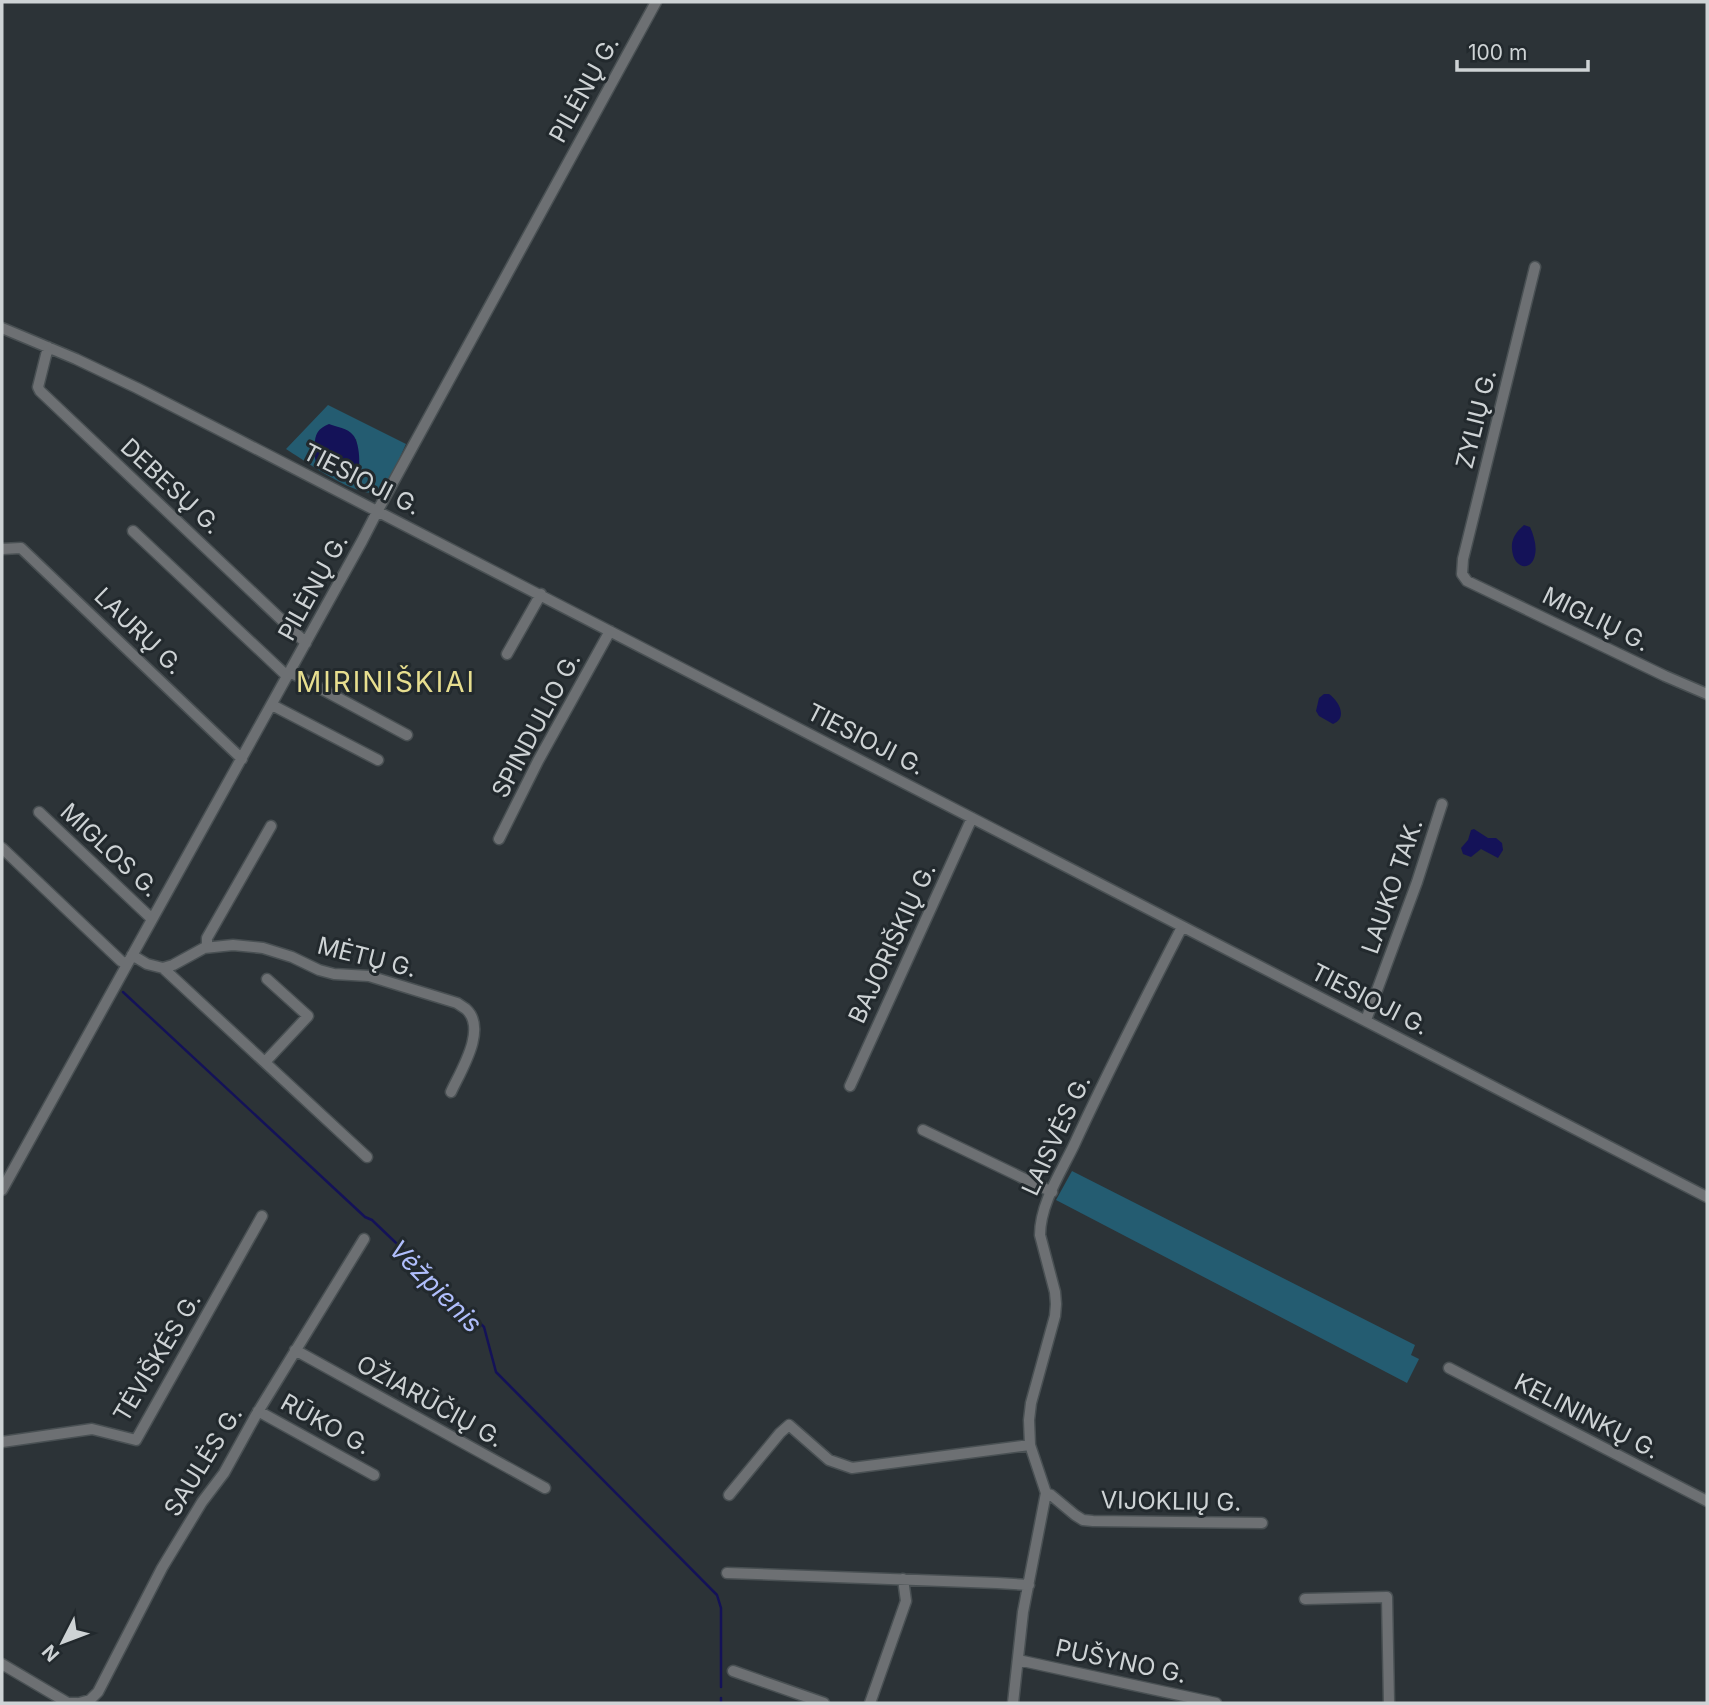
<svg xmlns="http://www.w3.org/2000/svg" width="1709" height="1705" font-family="Inter,sans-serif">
  <rect width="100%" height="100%" fill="#2c3337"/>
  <path fill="#245c71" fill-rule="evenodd" d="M328 405 406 444C400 456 390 485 379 491 362 502 302 459 286 449ZM356 439 360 469 357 474 341 479 318 465Z
    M1072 1171 1415 1345 1411 1355 1419 1359 1407 1383 1056 1200Z"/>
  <path fill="#141258" d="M329 424C336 427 348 428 353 435 360 442 363 476 352 480 345 483 322 471 318 465 314 461 315 455 315 450 314 437 316 429 329 424Z
    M1524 525 1530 527C1534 536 1537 546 1535 555 1531 573 1513 568 1512 549 1511 539 1516 532 1524 525Z
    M1324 694H1329C1339 701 1348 718 1333 724L1319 716 1316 711 1319 698Z
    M1474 829 1488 838H1496L1502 843 1503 850 1498 858 1481 849 1471 857 1463 854 1461 848 1468 840 1471 830Z"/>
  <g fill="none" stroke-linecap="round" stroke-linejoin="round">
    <path stroke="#141258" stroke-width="2.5" d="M123 992 365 1217 372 1220 484 1327 496 1372 717 1595 721 1608V1687
      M721 1698V1703"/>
    <defs>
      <path id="minor" d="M1535 267 1463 559 1462 574 1467 581 1665 676 1707 694
        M2 328 76 359 137 388 239 440 1707 1197
        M48 347 38 387 40 391 306 643
        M133 531 287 676
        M2 549 21 548 242 759
        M507 654 541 594
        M290 672 407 735
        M272 705 378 760
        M39 812 152 919
        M499 839 538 761 610 631
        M2 848 121 961 127 964
        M207 947V938L271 826
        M132 955 147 964 163 968 173 965 204 948 233 945 263 948 292 957 319 970 334 974 369 976 457 1003C460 1005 463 1007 466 1009 488 1029 460 1072 451 1092
        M163 968 367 1157
        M1366 1020 1417 882 1442 804
        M265 1062 308 1016 267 979
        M850 1086 972 818
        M923 1130 1052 1192
        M2 1190 362 541 378 510 656 2
        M295 1350 545 1488
        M1449 1368 1707 1501
        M258 1411 374 1475
        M2 1442 92 1429 136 1440 262 1216
        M1046 1493 1051 1495 1075 1515 1083 1520 1093 1521 1262 1523
        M729 1495 780 1433 789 1425 829 1460 852 1468 1030 1445
        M727 1573 997 1583 1029 1585
        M1305 1599 1387 1597 1389 1703
        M1018 1660 1216 1703
        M2 1664 68 1703H77
        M733 1671 824 1703
        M79 1703 90 1700 98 1692 162 1568 202 1502 224 1473 256 1415 364 1239
        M870 1703 906 1601 903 1579
        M1013 1703 1023 1612 1046 1493 1030 1445 1029 1420 1031 1403 1055 1316 1056 1304 1055 1292 1040 1235C1040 1204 1061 1172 1074 1145 1108 1071 1145 999 1182 927"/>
    </defs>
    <use href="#minor" stroke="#495053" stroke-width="13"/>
    <use href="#minor" stroke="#6d7073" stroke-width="10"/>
  </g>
  <g text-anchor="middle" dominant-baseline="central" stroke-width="6" stroke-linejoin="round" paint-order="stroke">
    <g font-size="24" fill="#ced3d5" stroke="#22292d">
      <text transform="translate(584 89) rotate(-61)">PILĖNŲ G.</text>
      <text transform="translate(1476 419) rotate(-76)">ZYLIŲ G.</text>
      <text transform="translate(362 479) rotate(27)">TIESIOJI G.</text>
      <text transform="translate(171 486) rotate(43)">DEBESŲ G.</text>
      <text transform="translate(313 587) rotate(-61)">PILĖNŲ G.</text>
      <text transform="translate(1596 619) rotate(26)">MIGLIŲ G.</text>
      <text transform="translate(139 631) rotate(44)">LAURŲ G.</text>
      <text transform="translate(536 725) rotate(-62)">SPINDULIO G.</text>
      <text transform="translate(866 739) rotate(27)">TIESIOJI G.</text>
      <text transform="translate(110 850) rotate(43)">MIGLOS G.</text>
      <text transform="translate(1392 886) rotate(-71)">LAUKO TAK.</text>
      <text transform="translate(892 943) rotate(-65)">BAJORIŠKIŲ G.</text>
      <text transform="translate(367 957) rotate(14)">MĖTŲ G.</text>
      <text transform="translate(1370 999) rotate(27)">TIESIOJI G.</text>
      <text transform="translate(1056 1135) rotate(-65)">LAISVĖS G.</text>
      <text transform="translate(157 1357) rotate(-59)">TĖVIŠKĖS G.</text>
      <text transform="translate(430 1401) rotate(29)">OŽIARŪČIŲ G.</text>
      <text transform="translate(1587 1416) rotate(27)">KELININKŲ G.</text>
      <text transform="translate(326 1424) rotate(29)">RŪKO G.</text>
      <text transform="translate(203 1461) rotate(-58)">SAULĖS G.</text>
      <text transform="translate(1171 1501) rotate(1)">VIJOKLIŲ G.</text>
      <text transform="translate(1121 1661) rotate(12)">PUŠYNO G.</text>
    </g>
    <g font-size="26" font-style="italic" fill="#b0befc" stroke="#22292d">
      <text transform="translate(436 1286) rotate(45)">Vėžpienis</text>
    </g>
    <g font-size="28" letter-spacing="2" fill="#e7de8f" stroke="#22292d">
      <text x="386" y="682">MIRINIŠKIAI</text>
    </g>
  </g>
  <rect width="1709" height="1705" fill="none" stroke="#ced3d5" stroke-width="7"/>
  <g transform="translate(63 1642) rotate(228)" stroke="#22292d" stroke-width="5" paint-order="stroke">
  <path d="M0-5L12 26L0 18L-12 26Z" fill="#ced3d5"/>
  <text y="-10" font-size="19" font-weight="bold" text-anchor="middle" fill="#ced3d5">N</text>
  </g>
  <path d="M1457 60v10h131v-10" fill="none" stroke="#ced3d5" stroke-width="3.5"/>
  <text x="1468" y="60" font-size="21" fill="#ced3d5" stroke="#22292d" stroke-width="5" paint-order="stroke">100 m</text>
</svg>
